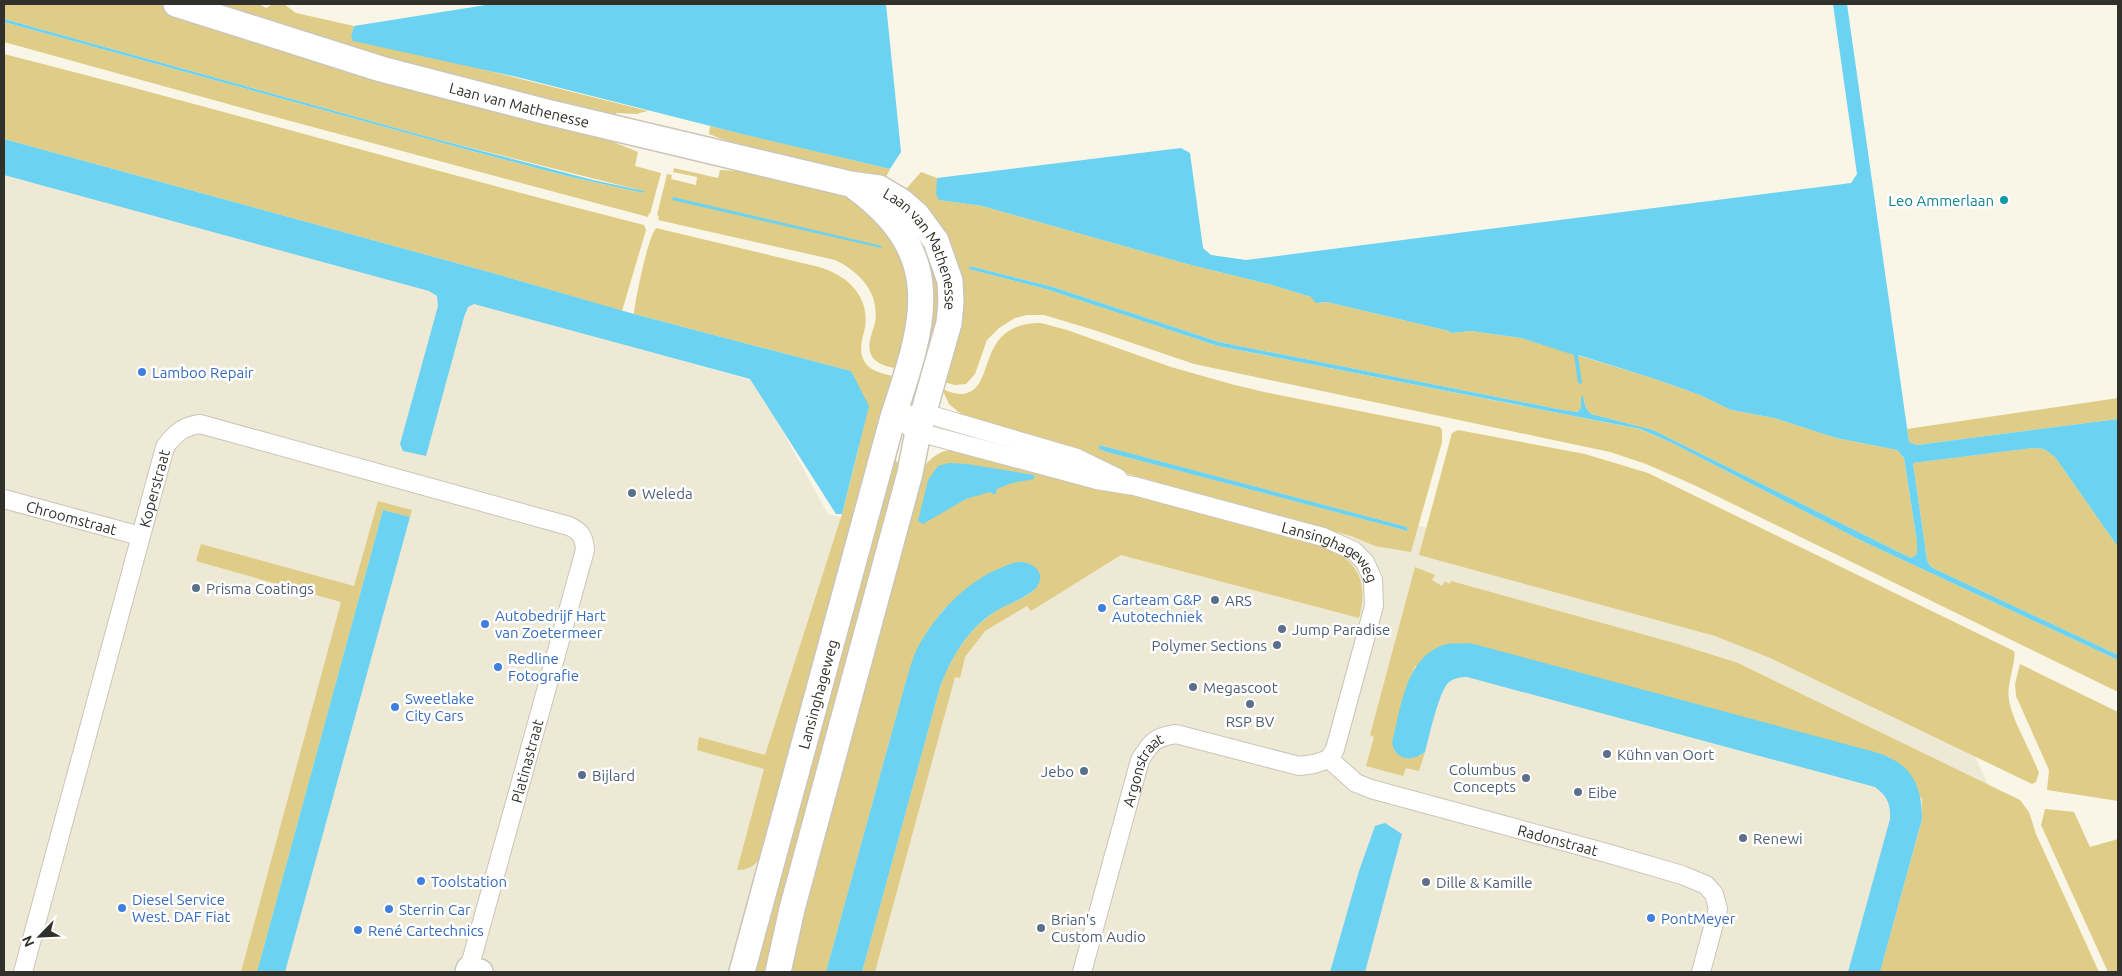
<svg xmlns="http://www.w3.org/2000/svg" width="2122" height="976" font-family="Ubuntu,sans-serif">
  <rect width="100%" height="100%" fill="#f9f6e8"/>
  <path fill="#eee9d5" d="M4 173 755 381 828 514 924 542 1119 444 1611 578 1969 743 2073 972H4Z"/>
  <path fill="#dfcc87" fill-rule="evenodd" d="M4 4H162L198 18 612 136 611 141 638 152 635 166 661 173 650 214 649 213 648 217 268 115 4 42V22L483 154 567 176 643 193V191L432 138 4 19Z
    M212 4H259L266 8 273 4H284L296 13 354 26 351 36 648 111 639 113 638 114 616 113 615 118 404 67Z
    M4 54C218 108 430 171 644 225L646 230 622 311 489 272 4 139Z
    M710 126 890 169 883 183 755 152 709 134Z
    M674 168 718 178 720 170 760 172 842 194 858 202 888 231 907 265 913 304 900 370C892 367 881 366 875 360 864 349 872 335 875 323 880 293 860 272 835 260L658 220 659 216 657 215 667 174 672 175 671 179 696 185 697 177 673 172Z
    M921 172 937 178 939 200 982 206 1187 264 1272 285 1311 297 1320 303 1327 302 1449 331 1451 333 1471 331 1521 338 1655 379 1700 395 1731 410 1774 418 1836 438 1897 450 1904 458 1917 542V554L1911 558 1653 430 1591 414 1586 408 1584 399 1581 397 1582 408 1576 412 1563 410 1219 342 1053 287 970 266V269L1046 289 1218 346 1639 429 1670 442 1862 541 2118 660V692L1694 485 1646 464 1610 452 1194 364 1094 330 1044 315H1027L1015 318 999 328 987 340 975 374 966 384 955 385 940 381 953 332 909 192 906 189Z
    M915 225 942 283V324L927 377 916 373 932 320Z
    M656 228 819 267C847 275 870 296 865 328 862 341 857 353 867 365 874 373 889 375 899 377L760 858C754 867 747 870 737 870L764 769 697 750 699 737 765 755 842 514 859 447 851 371 634 314C635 300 648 237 656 228Z
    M1041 323 1067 330 1171 367 1231 384 1264 392 1440 427 1442 430V442L1411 552 1375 546 1351 536 1294 520 1121 472 1065 445 961 414 949 404 942 389C948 391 954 394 961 394 999 392 972 323 1041 323ZM1099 445 1407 527 1408 531 1107 452 1099 449Z
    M2118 398V419L1917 445 1909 442 1907 429Z
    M1458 430 1585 454 1648 473 2014 651C2017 659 2006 685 2009 700 2012 720 2031 751 2039 773L2036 782 2032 784 1768 657 1715 636 1419 555 1452 433Z
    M2033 448 2044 449 2055 457 2118 547V655L1937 570 1930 566 1927 560 1913 463Z
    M949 450 974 451 1327 548C1360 562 1368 584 1359 618L1121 555 1031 611 1027 606 985 631 965 657 960 678 955 677 875 972H862L940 687C951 657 968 629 996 611 1009 602 1038 597 1040 578L944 609 929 629 916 652 904 688 826 972H786L920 473C927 461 935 453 949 450Z
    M893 458 904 468 798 839 769 972H752Z
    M378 501 412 510 410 517 383 510 257 972H241L341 602 196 561 201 544 354 586Z
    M1415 567 1435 575 1432 580 1442 586 1445 581 1449 584 1451 581 1678 644 1738 663 2020 800 2029 812 2036 834 2099 972H1880L1922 820V799L1890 757 1415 666 1406 689 1392 743 1420 756 1425 752 1419 771 1406 768 1403 776 1366 766 1374 737 1370 735Z
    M2020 664 2118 712V801L2047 790 2049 770 2016 696 2015 684Z
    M2045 809 2074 812 2090 847 2118 839V972H2108L2041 825Z"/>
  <path fill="#6bd2f2" d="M492 4H886L901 152 890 169 746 135 517 77 353 41 351 36 354 26Z
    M1833 4H1847L1909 442 1917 445 2118 419V547L2055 457 2044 449 2033 448 1913 463 1927 560 1930 566 1937 570 2118 655V660L1862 541 1670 442 1640 429 1218 346 1046 289 969 269 970 266 1053 287 1219 342 1563 410 1577 412 1581 408V397L1583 396 1586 408 1591 414 1653 430 1911 558 1917 554V542L1904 458 1897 450 1836 438 1774 418 1731 410 1700 395 1655 379 1578 355 1582 384 1578 383 1574 355 1521 338 1471 331 1451 333 1449 331 1327 302 1316 303 1311 297 1272 285 1187 264 982 206 939 200 936 194 937 178 1181 148 1190 153 1203 248 1211 255 1246 260 1851 183 1857 174Z
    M4 19 432 138 593 180 644 191 643 193 567 176 483 154 4 22Z
    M4 139 489 272 634 314 851 371 869 406 842 514H836L750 379 474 304 468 307 464 317 426 456 403 451 400 444 438 306 437 296 429 291 4 175Z
    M673 197 882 246 881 248 672 200Z
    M1099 445 1407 527 1408 531 1107 452 1099 449Z
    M949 463 967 464 1034 475V479L1012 483 997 489 995 495 990 492 966 499 923 524 918 521 928 480 938 466Z
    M383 510 410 517 285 972H257Z
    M1017 562C1030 561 1046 570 1038 585 1033 596 1004 605 993 613 967 630 951 658 940 687L862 972H826L904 688C908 676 911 662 916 651 936 611 973 574 1017 562Z
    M1470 643 1875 752C1911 763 1922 784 1922 819L1880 972H1848L1890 819C1891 804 1887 796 1875 787L1467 677C1461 677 1454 678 1449 682 1439 690 1429 738 1425 752 1412 762 1396 761 1392 743 1401 709 1405 655 1447 644 1454 643 1463 644 1470 643Z
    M1385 823 1402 834 1365 972H1330L1359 871 1375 826Z"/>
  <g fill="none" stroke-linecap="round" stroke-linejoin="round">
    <defs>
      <g id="street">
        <path d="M912 415 924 413 1077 458 1118 478"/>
        <path id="s1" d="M893 417 918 432 1097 480 1134 486 1323 537 1354 551 1365 562 1373 580 1374 606 1335 749 1329 759"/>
        <path id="s2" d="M4 499 140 536"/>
        <path id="s3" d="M1329 759 1356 783 1371 789 1603 852 1682 875 1706 885 1714 894 1718 909 1701 972"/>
        <path id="s4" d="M23 972 165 447C175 433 184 426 200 424L569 526C581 532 584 536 585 550L469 969"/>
        <path id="s5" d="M1082 972 1140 760C1151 742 1155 737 1176 734L1299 766 1314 764 1329 759"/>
      </g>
      <g id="secondary">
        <path id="s6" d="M176 4 381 69 547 112 850 184 879 188 901 201 917 215 936 241 950 281 951 302 949 323 918 432 910 473 792 909 778 972"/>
        <path d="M468 972 469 969 480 972"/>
        <path id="s7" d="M742 972 893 417C924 323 948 256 856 188"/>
      </g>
    </defs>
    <use href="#street" stroke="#c9c5b9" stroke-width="20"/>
    <use href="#secondary" stroke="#c9c5b9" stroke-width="28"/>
    <use href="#street" stroke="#fff" stroke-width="18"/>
    <use href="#secondary" stroke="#fff" stroke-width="25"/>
  </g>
  <circle fill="#0f9aa8" stroke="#fff" stroke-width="2" cx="2004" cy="200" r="5"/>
  <g fill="#3f7fe0" stroke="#fff" stroke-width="2">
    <circle cx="142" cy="372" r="5"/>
    <circle cx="1102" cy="608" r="5"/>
    <circle cx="485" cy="624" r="5"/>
    <circle cx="498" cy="667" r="5"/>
    <circle cx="395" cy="707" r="5"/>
    <circle cx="421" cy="881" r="5"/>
    <circle cx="122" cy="908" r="5"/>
    <circle cx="389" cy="909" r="5"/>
    <circle cx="1651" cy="918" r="5"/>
    <circle cx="358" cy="930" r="5"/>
  </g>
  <g fill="#5c6f8a" stroke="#fff" stroke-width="2">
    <circle cx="632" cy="493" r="5"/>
    <circle cx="196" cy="588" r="5"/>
    <circle cx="1215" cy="600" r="5"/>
    <circle cx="1282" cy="629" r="5"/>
    <circle cx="1277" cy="645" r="5"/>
    <circle cx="1193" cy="687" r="5"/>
    <circle cx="1250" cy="704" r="5"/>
    <circle cx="1607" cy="754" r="5"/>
    <circle cx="1084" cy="771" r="5"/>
    <circle cx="582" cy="775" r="5"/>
    <circle cx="1526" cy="778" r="5"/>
    <circle cx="1578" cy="792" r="5"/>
    <circle cx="1743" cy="838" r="5"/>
    <circle cx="1426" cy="882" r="5"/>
    <circle cx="1041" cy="928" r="5"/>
  </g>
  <g text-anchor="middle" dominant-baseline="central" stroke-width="5" stroke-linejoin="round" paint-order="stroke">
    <g font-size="15" fill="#32302b" stroke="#fff">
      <text stroke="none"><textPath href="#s6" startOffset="358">Laan van Mathenesse</textPath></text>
      <text stroke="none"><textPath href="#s6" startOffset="806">Laan van Mathenesse</textPath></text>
      <text stroke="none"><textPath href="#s4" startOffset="501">Koperstraat</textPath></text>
      <text stroke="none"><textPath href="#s2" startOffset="70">Chroomstraat</textPath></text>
      <text stroke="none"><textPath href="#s1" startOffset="462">Lansinghageweg</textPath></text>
      <text stroke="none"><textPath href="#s7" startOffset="288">Lansinghageweg</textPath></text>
      <text transform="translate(527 761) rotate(-75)">Platinastraat</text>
      <text stroke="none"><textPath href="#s5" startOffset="212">Argonstraat</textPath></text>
      <text stroke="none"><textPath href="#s3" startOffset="246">Radonstraat</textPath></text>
    </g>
    <g font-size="15" fill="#0d838f" stroke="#fff" text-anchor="end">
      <text x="1994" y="200">Leo Ammerlaan</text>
    </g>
    <g font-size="15" fill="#366cbe" stroke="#fff" text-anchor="start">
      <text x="152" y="372">Lamboo Repair</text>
      <text x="1112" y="599">Carteam G&amp;P<tspan x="1112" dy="17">Autotechniek</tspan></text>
      <text x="495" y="615">Autobedrijf Hart<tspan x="495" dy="17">van Zoetermeer</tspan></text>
      <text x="508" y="658">Redline<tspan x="508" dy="17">Fotografie</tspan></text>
      <text x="405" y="698">Sweetlake<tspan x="405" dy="17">City Cars</tspan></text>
      <text x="431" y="881">Toolstation</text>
      <text x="132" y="899">Diesel Service<tspan x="132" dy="17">West. DAF Fiat</tspan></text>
      <text x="399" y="909">Sterrin Car</text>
      <text x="1661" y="918">PontMeyer</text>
      <text x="368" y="930">René Cartechnics</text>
    </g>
    <g font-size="15" fill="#4e5e75" stroke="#fff" text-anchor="start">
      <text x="642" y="493">Weleda</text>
      <text x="206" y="588">Prisma Coatings</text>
      <text x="1225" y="600">ARS</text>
      <text x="1292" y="629">Jump Paradise</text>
      <text x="1267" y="645" text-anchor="end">Polymer Sections</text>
      <text x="1203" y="687">Megascoot</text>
      <text x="1250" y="721" text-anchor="middle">RSP BV</text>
      <text x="1617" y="754">Kühn van Oort</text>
      <text x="1516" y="769" text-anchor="end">Columbus<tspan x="1516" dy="17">Concepts</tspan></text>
      <text x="1074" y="771" text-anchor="end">Jebo</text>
      <text x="592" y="775">Bijlard</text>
      <text x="1588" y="792">Eibe</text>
      <text x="1753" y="838">Renewi</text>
      <text x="1436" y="882">Dille &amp; Kamille</text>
      <text x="1051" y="919">Brian's<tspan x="1051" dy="17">Custom Audio</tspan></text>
    </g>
  </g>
  <rect width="2122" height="976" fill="none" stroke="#32302b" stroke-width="10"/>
  <g transform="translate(40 936) rotate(246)" stroke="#ffffff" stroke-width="4" paint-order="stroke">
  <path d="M0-4L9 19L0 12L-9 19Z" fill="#32302b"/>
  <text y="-8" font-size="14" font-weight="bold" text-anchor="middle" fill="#32302b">N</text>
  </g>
</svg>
